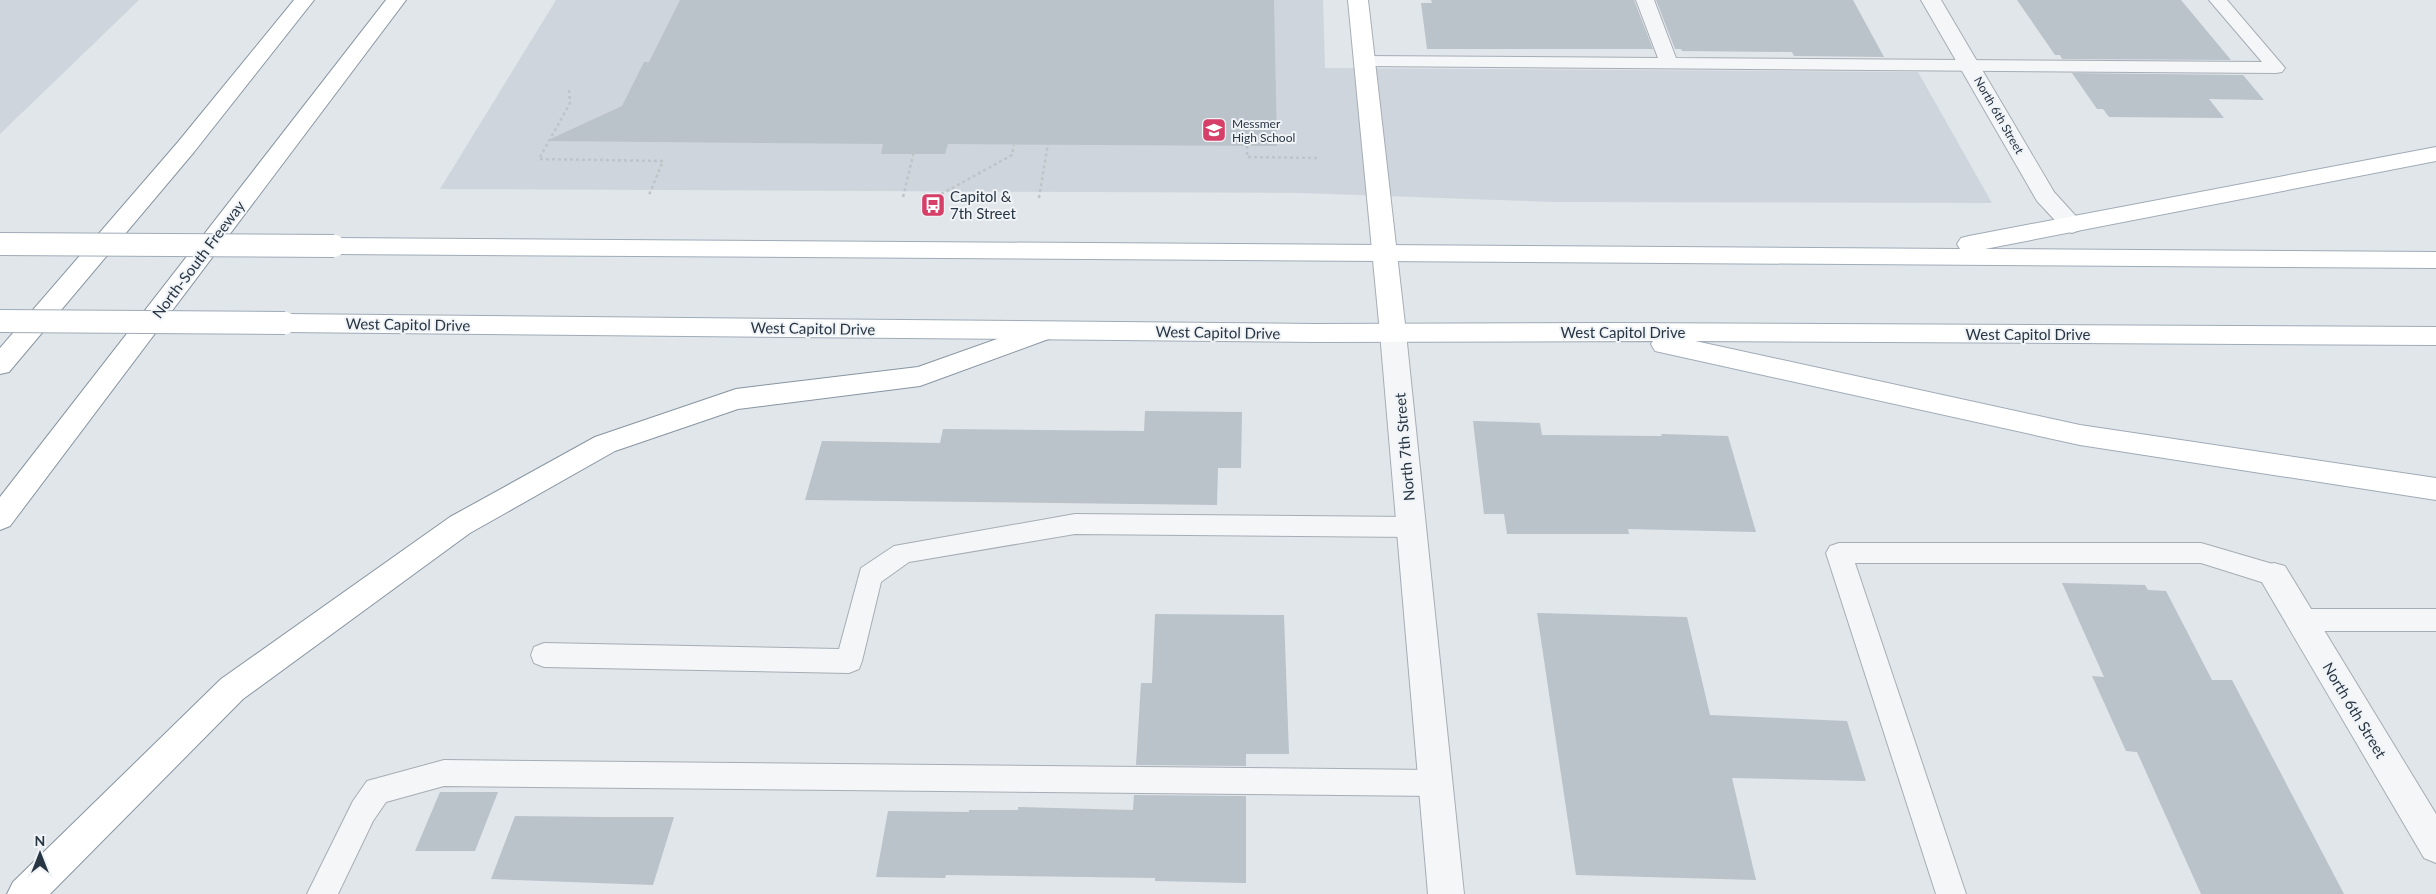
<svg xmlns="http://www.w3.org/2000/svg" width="2436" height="894" font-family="Lato,sans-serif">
  <rect width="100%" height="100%" fill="#e1e6ea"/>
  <path fill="#cfd5dc" d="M0 0H139L0 134Z
    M556 0H1323L1325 68 1918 72 1992 203 1554 202 1300 193 440 189Z"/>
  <path fill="#bac2ca" d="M680 0H1274L1277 146 948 144 945 154H881L883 144 546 141 622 106 644 62H649Z
    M1431 0H1634L1653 49H1427L1421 3H1432Z
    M1656 0H1853L1884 57 1794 56 1792 52 1682 51 1681 49H1675Z
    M2017 0H2181L2231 60 2062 59 2060 55H2055Z
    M2072 73 2243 75 2264 100 2209 99 2224 118 2109 117 2103 109H2097Z
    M1145 411 1242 412 1241 468H1218L1217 505 805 500 822 441 940 443 943 429 1144 431Z
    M1473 421 1540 423 1542 435 1662 436 1661 434 1728 436 1756 532 1628 529 1629 534H1507L1504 514H1484Z
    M2062 583 2145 585 2148 590 2166 591 2212 680H2232L2344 894H2201L2137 752 2126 751 2092 676 2104 677Z
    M1537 613 1687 617 1710 715 1847 721 1866 781 1732 778 1756 880 1576 875Z
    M1155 614 1284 615 1289 754H1246V766L1136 765 1141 683H1152Z
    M440 792H498L475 851H415Z
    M1134 795 1246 796V883L1155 881V878L946 875 945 878 876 877 888 811 969 812V810H1018V807L1133 810Z
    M515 816 604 817H674L653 885 491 879Z"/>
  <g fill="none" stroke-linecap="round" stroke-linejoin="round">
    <defs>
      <path id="lane" d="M1636 0H1654L1676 58 2262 62 2209 0H2227L2285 68 2282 72 2276 73 1364 66 1358 65 1355 61 1358 57 1364 56 1658 58Z
        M1075 514 1411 517 1420 520 1423 527 1420 534 1411 537 1075 534 909 562 881 582 862 661 859 669 849 673 544 667 534 663 531 655 534 647 544 643 839 649 861 568 894 546Z
        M1839 543H2201L2283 567 2287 575 2283 583 2274 586 2201 563H1855L1966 894H1936L1826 553 1830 546Z
        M2301 609H2436V631H2301L2292 628 2288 620 2292 612Z
        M444 760 1435 770 1445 774 1449 783 1445 792 1435 796 444 786 386 802 373 821 338 894H307L353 801 367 781Z"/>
      <path id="street" d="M1921 0H1941L2054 192 2084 225 2080 230 2072 233 2064 230 2037 201Z
        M1393 324 1402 327 1406 333 1464 894H1428L1380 333 1384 327Z
        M2274 563 2285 566 2436 814V863L2424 858 2263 584 2259 575 2263 566Z"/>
      <path id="secondary" d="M1348 0H1368L1406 333 1402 339 1393 342 1384 339 1380 333Z"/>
      <path id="primary" d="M2436 147V161L1985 249 2436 252V268L334 254 326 252 322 246 326 240 334 238 1960 249 1957 244 1961 238 1969 236Z
        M285 314 1315 324 1611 323 2436 327V345L1695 341 2080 425 2436 478V500L2080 445 1664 353 1655 351 1651 344 1653 341 1315 342 285 332 276 329 272 323 276 317Z"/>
      <path id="highway" d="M294 0H314L194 152 9 372 0 374V348L178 142Z
        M386 0H406L10 526 0 530V497Z
        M1045 322 1054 325 1058 331 1054 337 920 386 738 409 615 451 470 533 243 699 50 894H7L13 882 221 679 450 517 595 437 736 389 918 367Z"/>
    </defs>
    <use href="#lane" stroke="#a6adb5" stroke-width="2"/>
    <use href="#street" stroke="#a6adb5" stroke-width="2"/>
    <use href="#secondary" stroke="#a6adb5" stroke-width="2"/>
    <use href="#primary" stroke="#9fabb7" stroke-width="2"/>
    <use href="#highway" stroke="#8795a2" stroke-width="2"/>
    <path stroke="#bfc4c9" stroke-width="2.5" stroke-dasharray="3 3" stroke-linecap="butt" d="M569 90 570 103 539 159 663 161 649 195
      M1247 146V157L1319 158
      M903 197 915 147
      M936 197 1012 155 1014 145
      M1039 198 1049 137"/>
    <use href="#lane" fill="#f4f6f8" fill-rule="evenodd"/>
    <use href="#street" fill="#f4f6f8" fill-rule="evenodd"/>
    <use href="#secondary" fill="#fff" fill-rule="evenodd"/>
    <use href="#primary" fill="#fff" fill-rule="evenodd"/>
    <use href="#highway" fill="#fff" fill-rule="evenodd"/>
    <defs>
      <path id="primary-bridge" d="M0 244 334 246
        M0 321 285 323"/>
    </defs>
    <use href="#primary-bridge" stroke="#9fabb7" stroke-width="24" stroke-linecap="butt"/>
    <use href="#primary-bridge" stroke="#fff" stroke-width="22"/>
  </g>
  <defs>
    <symbol id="school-square" viewBox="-11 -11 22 22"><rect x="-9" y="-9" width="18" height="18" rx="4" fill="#d63f68" stroke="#f0f4f7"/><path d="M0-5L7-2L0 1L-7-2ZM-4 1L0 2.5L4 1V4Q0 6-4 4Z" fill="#fff"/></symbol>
    <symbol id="bus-square" viewBox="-11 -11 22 22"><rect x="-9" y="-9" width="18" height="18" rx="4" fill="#d63f68" stroke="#f0f4f7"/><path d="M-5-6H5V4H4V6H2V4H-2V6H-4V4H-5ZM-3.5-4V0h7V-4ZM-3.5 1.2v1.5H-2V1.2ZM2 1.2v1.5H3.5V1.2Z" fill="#fff"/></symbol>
  </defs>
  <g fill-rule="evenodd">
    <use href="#school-square" x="1200" y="116" width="28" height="28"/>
    <use href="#bus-square" x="919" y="191" width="28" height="28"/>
  </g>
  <g text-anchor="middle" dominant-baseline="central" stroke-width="4" stroke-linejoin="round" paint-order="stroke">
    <g font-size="12" fill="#283543" stroke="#f0f4f7">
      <text transform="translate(1999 115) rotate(60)">North 6th Street</text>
    </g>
    <g font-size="12" fill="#283543" stroke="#f0f4f7" text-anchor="start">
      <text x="1232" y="123">Messmer<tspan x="1232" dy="14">High School</tspan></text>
    </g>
    <g font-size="15" fill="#283543" stroke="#f0f4f7" text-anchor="start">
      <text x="950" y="196">Capitol &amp;<tspan x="950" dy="17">7th Street</tspan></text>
    </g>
    <g font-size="15" fill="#283543" stroke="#f0f4f7">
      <text transform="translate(198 259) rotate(-53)">North-South Freeway</text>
      <text transform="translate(408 324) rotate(1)">West Capitol Drive</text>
      <text transform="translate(813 328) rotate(1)">West Capitol Drive</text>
      <text transform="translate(1218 332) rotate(1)">West Capitol Drive</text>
      <text x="1623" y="332">West Capitol Drive</text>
      <text x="2028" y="334">West Capitol Drive</text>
      <text transform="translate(1404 447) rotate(-95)">North 7th Street</text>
      <text transform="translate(2355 710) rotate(59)">North 6th Street</text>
    </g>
  </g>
  <g transform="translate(40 854)" stroke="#f0f4f7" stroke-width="4" paint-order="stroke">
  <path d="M0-4L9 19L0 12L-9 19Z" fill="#283543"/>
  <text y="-8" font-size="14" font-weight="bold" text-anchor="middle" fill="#283543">N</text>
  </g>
</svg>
